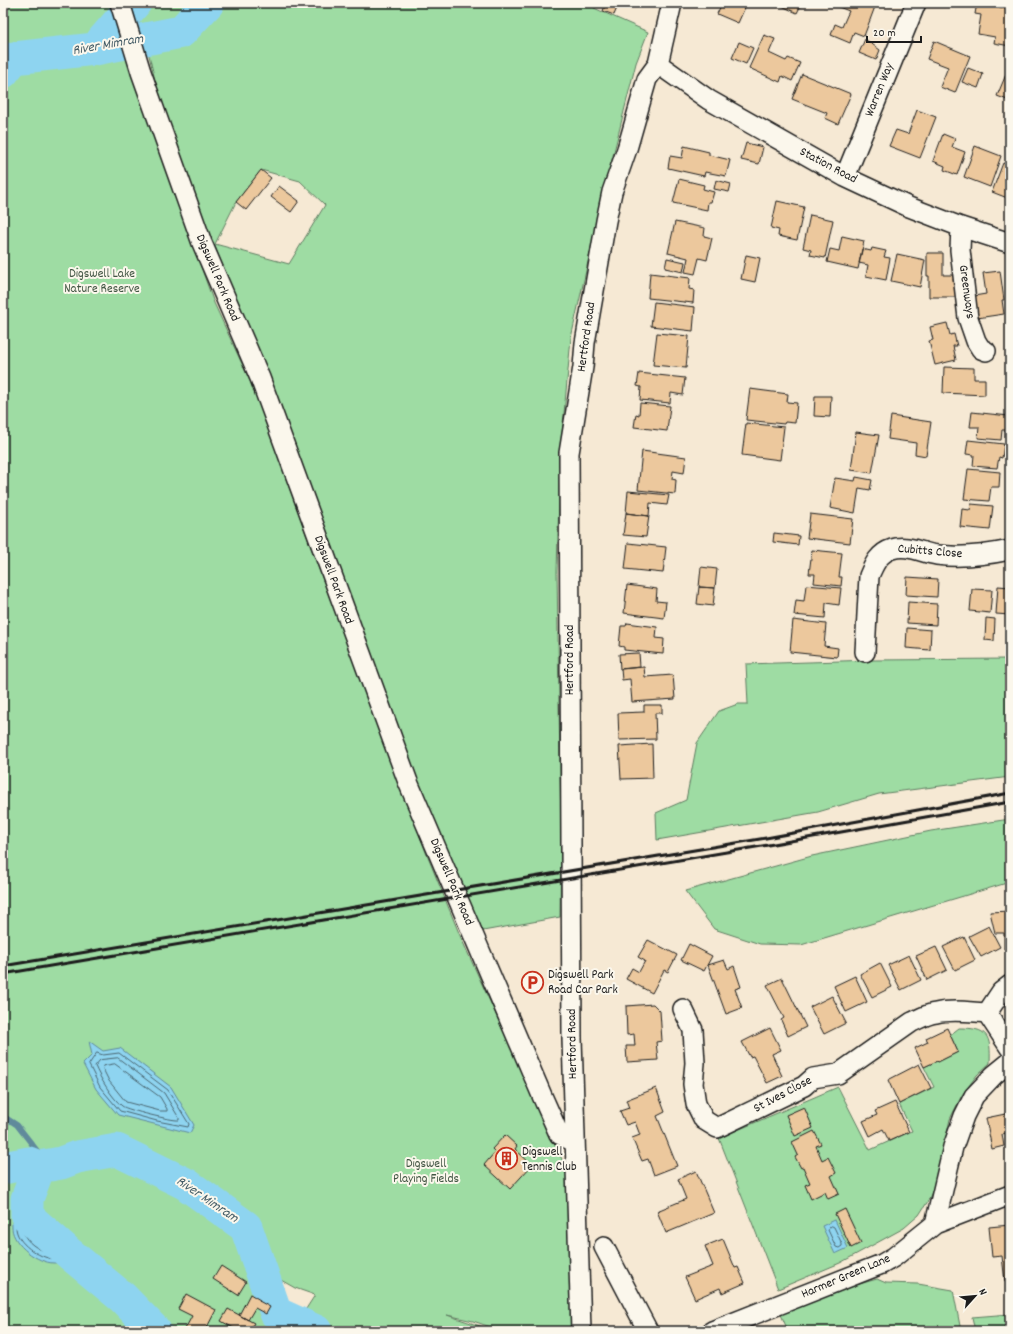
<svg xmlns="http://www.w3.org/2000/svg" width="1013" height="1334" font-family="Dekko,sans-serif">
  <rect width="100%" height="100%" fill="#f6e9d4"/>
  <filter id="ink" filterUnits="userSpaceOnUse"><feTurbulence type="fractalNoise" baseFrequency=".025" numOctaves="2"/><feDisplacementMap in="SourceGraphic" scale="8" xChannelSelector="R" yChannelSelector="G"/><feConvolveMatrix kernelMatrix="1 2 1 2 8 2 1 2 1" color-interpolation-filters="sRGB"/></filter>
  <g filter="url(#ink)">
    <path fill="#9edca3" stroke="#5d7c60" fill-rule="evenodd" d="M3 3H114L154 137 214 303 254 390 317 564 427 855 461 938 570 1177 568 1217 571 1331H502L473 1321 447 1315 495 1331H21L3 1326ZM258 1267 295 1288 315 1295 295 1326 274 1315Z
      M133 3H596L594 8 648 32 636 63 600 208 571 338 560 456 557 572 561 833 560 917 483 931 448 854 401 740 336 556 282 416 214 244 186 183 156 84 147 47ZM261 170 300 181 325 205 289 264 215 244 236 202Z
      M1010 659V777L879 794 818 812 657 840 656 813 686 800 697 743 719 711 738 704H748L746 664 873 660Z
      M1010 819V882L801 945 760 944 714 929 685 891 812 856 931 831Z
      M959 1028C988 1028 991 1035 990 1063L977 1075 962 1095 950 1119 936 1182 928 1201 919 1215 904 1228 840 1263 778 1289 719 1138 838 1087 870 1150 912 1131 899 1104 934 1087 924 1067 937 1061 938 1062 958 1052 950 1035Z
      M877 1279 886 1283 918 1284 953 1290 961 1331H788L780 1312 842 1289Z
      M1010 1314V1331H975L972 1317Z"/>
    <path fill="#8ed4f0" stroke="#608a9b" d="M89 1041 103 1051 120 1048 171 1087 194 1125 190 1133 118 1115 96 1089 83 1064 92 1055Z
      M27 1199 29 1208 83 1254 79 1259C71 1260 62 1263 54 1263 38 1263 13 1245 12 1228 11 1221 17 1207 18 1200Z
      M835 1220 848 1248 835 1254 822 1226Z"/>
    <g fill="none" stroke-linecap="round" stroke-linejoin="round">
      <path stroke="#4a6671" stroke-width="1" d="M97 1053 103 1055 119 1053 168 1090 189 1124 188 1127 157 1121 120 1111 100 1087 89 1065Z
        M118 1058 164 1093 179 1118V1120C173 1121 127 1110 122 1106 112 1098 100 1078 95 1066L100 1060Z
        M115 1064 160 1097 167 1109V1111H160L126 1102 109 1081 103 1069 104 1066Z
        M22 1206 24 1207 27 1212 75 1253V1255C69 1257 60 1259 54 1259 39 1258 16 1243 16 1227 16 1221 19 1211 22 1206Z
        M24 1218H26L63 1249V1252C45 1258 14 1239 24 1218Z
        M832 1226 834 1227 842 1244V1246L839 1248 836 1247 828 1230 829 1228Z"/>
      <path stroke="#608a9b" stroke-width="5.5" d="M3 1116 17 1125 42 1157 39 1167"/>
      <path stroke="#8ed4f0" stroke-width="33" d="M102 41 135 3
        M3 72 14 58 95 49 181 32 208 3
        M39 1167 27 1199V1216L70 1254 123 1298 155 1331
        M3 1168 29 1163 39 1167 61 1163 77 1157 117 1150 186 1184 246 1227 276 1313 316 1331"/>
    </g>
    <path fill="#ecc89d" stroke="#1c1c1c" d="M606 3H619L614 15 603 11Z
      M722 3H747L738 23 717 14Z
      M783 3H796L801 5 797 13 782 6Z
      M837 3H880L879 5 876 4 864 36 854 32 850 43 831 35 835 24 842 27 849 11 836 6Z
      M977 3 1010 9V46L994 43 995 37 978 34 981 15 975 14Z
      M764 35 775 39 769 53 786 61 788 58 800 63 792 81 782 76 780 82 749 68Z
      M865 39 880 50 876 60 859 53Z
      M934 41 970 56 955 93 940 87 948 67 927 59Z
      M739 42 753 48 746 64 732 58Z
      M1010 65V101L997 96Z
      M968 68 983 74 978 88 962 82Z
      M802 74 851 94 838 124 825 118 827 113 792 99Z
      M917 110 936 117 920 158 889 146 896 130 908 134Z
      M943 134 955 139 952 147 965 152 957 175 944 170 945 166 933 161Z
      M746 143 763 147 759 164 741 160Z
      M684 146 709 152V155L730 160 726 176 705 172 704 176 668 168 670 156 682 158Z
      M975 146 1001 156 990 187 964 177Z
      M1003 163 1010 165V199L992 192Z
      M261 170 271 178 246 210 236 202Z
      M679 179 704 185 703 189 714 192 711 202H708L707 210 673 203Z
      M716 180 731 184 729 192 714 189Z
      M279 186 299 201 291 212 271 197Z
      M777 201 804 207 797 240 778 236 779 230 771 228Z
      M810 215 833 220 825 258 810 255 811 250 803 248Z
      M675 222 705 228 704 236 712 238 707 260 699 258 695 274 685 272 688 258 668 253Z
      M842 236 864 241 858 269 827 262 830 249 839 251Z
      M872 248 886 251 884 257 890 258 886 280 866 276 868 265 859 263 862 249 871 251Z
      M927 253H943V275H956V297H929V276H927Z
      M897 254 925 260 920 287 891 281Z
      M746 255 760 258 755 282 741 279Z
      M667 258 685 262 683 272 665 268Z
      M1000 271 1004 300H1002L1004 314 977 318 974 296 986 294 983 273Z
      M650 273 690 278 689 289 694 290 693 303 648 298Z
      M654 302 695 307 693 331 651 326Z
      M947 323 950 335 954 334 957 346H953L956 360 935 365 929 341 933 340 930 327Z
      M657 333 689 336 686 368 653 365Z
      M944 367 974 368V379H985V395L943 393Z
      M639 373 685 378 683 395 671 393 670 403 640 400 641 387 637 386Z
      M750 389 788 394 787 402 797 403 795 423 785 422 784 424 746 420Z
      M815 396H831L830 417 814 416Z
      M640 403 670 406 667 431 634 427 636 414 639 415Z
      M972 412 1009 416 1007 430H1002L1001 440 978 438 979 427H970Z
      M891 416 931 422 926 456 915 454 916 443 888 439Z
      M746 423 784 427 780 460 742 455Z
      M856 432 879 435 872 473 851 470Z
      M968 440 1004 444 1002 458 999 457 997 468 973 466 974 455 966 454Z
      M642 451 686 457 684 473 673 471 672 479 676 480 675 494 638 490Z
      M968 469 1000 472 999 487H991L989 501 964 499Z
      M856 477 872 480 870 490 859 488 855 513 830 508 835 478 855 481Z
      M628 491 669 495 667 505 650 503 649 516 626 513Z
      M971 504 993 506 990 530 960 527 962 509 970 510Z
      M626 513 649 516 646 537 623 535Z
      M810 514 853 519 850 543 807 538Z
      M774 533 799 536 798 545 773 542Z
      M628 543 666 547 663 573 625 569Z
      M812 550 842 553 839 577H842L841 586 814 583 815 574H809Z
      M701 567 717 569 715 588 699 587Z
      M907 577 938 579 937 597 906 595Z
      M627 585 657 589 656 601 666 602 664 618 624 613Z
      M806 585 841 588 839 605 826 603 825 618 794 615 796 600 804 601Z
      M998 586 1010 587V615L996 614Z
      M699 587 715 588 713 606 697 604Z
      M972 589 992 590 990 613 970 611Z
      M908 602 937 604 936 625 907 623Z
      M986 618 995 619 994 641 985 640Z
      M793 620 826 624 824 646 838 648 837 657 790 652Z
      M627 623 657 627 656 638 664 639 663 654 624 650V647L619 646 621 626H626Z
      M907 628 931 630 930 650 906 648Z
      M639 653 640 667 620 669 619 654Z
      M644 667 645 677 673 675 675 699 632 702 630 679 622 680 621 669Z
      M644 705H662V713H655L656 739 619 740 618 713 644 712Z
      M652 744 653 778 621 779 619 746Z
      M1010 911V949H1004V933H995L990 912Z
      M989 926 1000 947 981 957 969 936Z
      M964 937 975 960 955 970 943 947Z
      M648 940 677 955 668 972 664 970 652 993 626 979 632 968 639 972 645 961 638 957Z
      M689 944 712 956 704 971 681 960Z
      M936 947 947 970 927 980 916 956Z
      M909 955 921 980 901 990 888 965Z
      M724 960 728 969 734 966 741 987 735 989 742 1008 726 1014 708 965Z
      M880 963 892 987 872 997 860 974Z
      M855 976 867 1002 846 1012 834 986Z
      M782 978 806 1027 788 1036 781 1020 784 1018 767 985Z
      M832 996 846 1023 824 1034 810 1007Z
      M653 1004 660 1011 662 1041 656 1042 658 1060 627 1062 626 1046H635L634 1034 627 1035 626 1006Z
      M770 1028 781 1050 772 1054 782 1076 767 1083 753 1056 750 1057 742 1042Z
      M947 1028 958 1052 938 1062 937 1061 924 1067 915 1048 928 1042 926 1038Z
      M919 1064 931 1088 899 1104 888 1080Z
      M656 1088 665 1112 657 1116 677 1166 654 1175 648 1159 642 1161 632 1138 640 1135 635 1122 626 1125 620 1111 629 1108 626 1100Z
      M895 1102 909 1132 889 1141 883 1129 870 1136 863 1121 877 1115 875 1111Z
      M804 1107 813 1128 795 1136 786 1115Z
      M1010 1113V1132L1002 1134 1004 1146 992 1149 986 1118Z
      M814 1131 821 1144 816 1146 822 1160 828 1157 836 1173 831 1176 839 1194 828 1199 825 1192 811 1199 805 1185 810 1183 803 1167 801 1168 795 1157 798 1155 792 1142Z
      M505 1135 517 1146 515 1149 532 1165 510 1189 484 1165 495 1152 492 1149Z
      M696 1171 714 1213 666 1233 657 1211 686 1199 678 1179Z
      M845 1209 861 1243 851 1248 835 1214Z
      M1010 1225V1282H1005L1002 1256 992 1257 989 1227Z
      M723 1239 735 1268 738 1267 745 1283 722 1293 720 1288 695 1299 685 1277 713 1266 705 1246Z
      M221 1266 246 1282 238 1295 213 1279Z
      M186 1294 216 1310 205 1331H184L192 1316 178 1309Z
      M250 1294 260 1300 259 1301 270 1307 266 1314 255 1308 248 1320 239 1315Z
      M228 1309 254 1323 249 1331H239L221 1321Z"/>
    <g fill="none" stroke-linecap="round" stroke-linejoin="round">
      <defs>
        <path id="minor" d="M120 3 141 72 202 243 260 378 408 782 543 1098 559 1134 574 1142
          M658 64 709 100 845 177 909 207 961 227 1010 243
          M845 177 916 3
          M961 227 960 250 968 318 976 341 981 349 986 351
          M865 652 869 576C874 564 879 553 892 549 907 544 922 553 937 555 961 558 986 555 1010 550
          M683 1009 693 1030 695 1063 693 1084 696 1104 704 1120 717 1128 804 1086 813 1078 838 1074 912 1022C919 1019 927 1014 936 1013 952 1009 970 1012 987 1013L1001 992 1010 985
          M987 1013 1010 1048
          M935 1224 1010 1195
          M604 1247 648 1331
          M581 1331 572 1038 569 453 583 367 585 343 606 221 612 192 627 149 647 79 658 64 672 3
          M712 1331 882 1264 894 1257 935 1224 953 1147 964 1116 974 1096 994 1075 1010 1062"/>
      </defs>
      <use href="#minor" stroke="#1c1c1c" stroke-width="22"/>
      <use href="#minor" stroke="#fbf7ec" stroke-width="19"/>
      <path stroke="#1c1c1c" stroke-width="3" d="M3 966 766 838 1010 793
        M3 974 768 845 1010 802"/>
    </g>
  </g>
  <defs>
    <symbol id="parking-ring" viewBox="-11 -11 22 22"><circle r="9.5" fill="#fbf7ec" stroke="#c8321e" stroke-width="1.5"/><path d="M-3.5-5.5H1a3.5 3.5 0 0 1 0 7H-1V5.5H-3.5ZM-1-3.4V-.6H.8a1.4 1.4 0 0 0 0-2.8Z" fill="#c8321e"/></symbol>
    <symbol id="building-ring" viewBox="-11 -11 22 22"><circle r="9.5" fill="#fbf7ec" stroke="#c8321e" stroke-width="1.5"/><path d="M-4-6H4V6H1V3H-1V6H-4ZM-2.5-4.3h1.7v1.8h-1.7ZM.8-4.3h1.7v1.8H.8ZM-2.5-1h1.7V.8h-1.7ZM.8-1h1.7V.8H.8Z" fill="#c8321e"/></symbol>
  </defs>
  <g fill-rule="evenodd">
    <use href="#parking-ring" x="520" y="970" width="25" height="25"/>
    <use href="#building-ring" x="494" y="1146" width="25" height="25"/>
  </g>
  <g text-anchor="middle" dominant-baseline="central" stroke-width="4" stroke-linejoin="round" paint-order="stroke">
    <g font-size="13" fill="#1c1c1c" stroke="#fbf7ec">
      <text transform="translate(880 90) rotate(-68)">Warren Way</text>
      <text transform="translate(828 166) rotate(28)">Station Road</text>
      <text transform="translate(217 278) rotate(67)">Digswell Park Road</text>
      <text transform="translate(966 292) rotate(82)">Greenways</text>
      <text transform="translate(587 337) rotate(-82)">Hertford Road</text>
      <text transform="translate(930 552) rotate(5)">Cubitts Close</text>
      <text transform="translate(333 580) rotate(70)">Digswell Park Road</text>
      <text transform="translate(570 660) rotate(-90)">Hertford Road</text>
      <text transform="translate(451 882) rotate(67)">Digswell Park Road</text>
      <text transform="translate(573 1044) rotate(-91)">Hertford Road</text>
      <text transform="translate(783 1095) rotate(-28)">St Ives Close</text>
      <text transform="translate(846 1277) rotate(-23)">Harmer Green Lane</text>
    </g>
    <g font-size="13" fill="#435644" stroke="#fbf7ec">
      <text x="102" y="274">Digswell Lake<tspan x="102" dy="15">Nature Reserve</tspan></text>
      <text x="426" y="1164">Digswell<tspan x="426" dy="15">Playing Fields</tspan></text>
    </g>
    <g font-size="13" fill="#1c1c1c" stroke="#fbf7ec" text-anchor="start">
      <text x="548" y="975">Digswell Park<tspan x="548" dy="15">Road Car Park</tspan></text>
      <text x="522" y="1152">Digswell<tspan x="522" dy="15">Tennis Club</tspan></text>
    </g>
    <g font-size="14" font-style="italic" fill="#445c66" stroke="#fbf7ec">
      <text transform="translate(108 45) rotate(-10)">River Mimram</text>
      <text transform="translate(207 1200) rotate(34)">River Mimram</text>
    </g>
  </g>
  <rect width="1013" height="1334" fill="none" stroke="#fbf7ec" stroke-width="16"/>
  <rect x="8" y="8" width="997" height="1318" fill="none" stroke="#1c1c1c" stroke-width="1.5" filter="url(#ink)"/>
  <g transform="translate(975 1296) rotate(63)" stroke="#fbf7ec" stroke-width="3" paint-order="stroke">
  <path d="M0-3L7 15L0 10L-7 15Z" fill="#1c1c1c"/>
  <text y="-6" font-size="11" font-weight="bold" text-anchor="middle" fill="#1c1c1c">N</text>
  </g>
  <path d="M867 36v6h54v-6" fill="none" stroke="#1c1c1c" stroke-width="2"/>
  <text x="873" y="36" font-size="12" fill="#1c1c1c" stroke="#fbf7ec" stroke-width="3" paint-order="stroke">20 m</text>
</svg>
